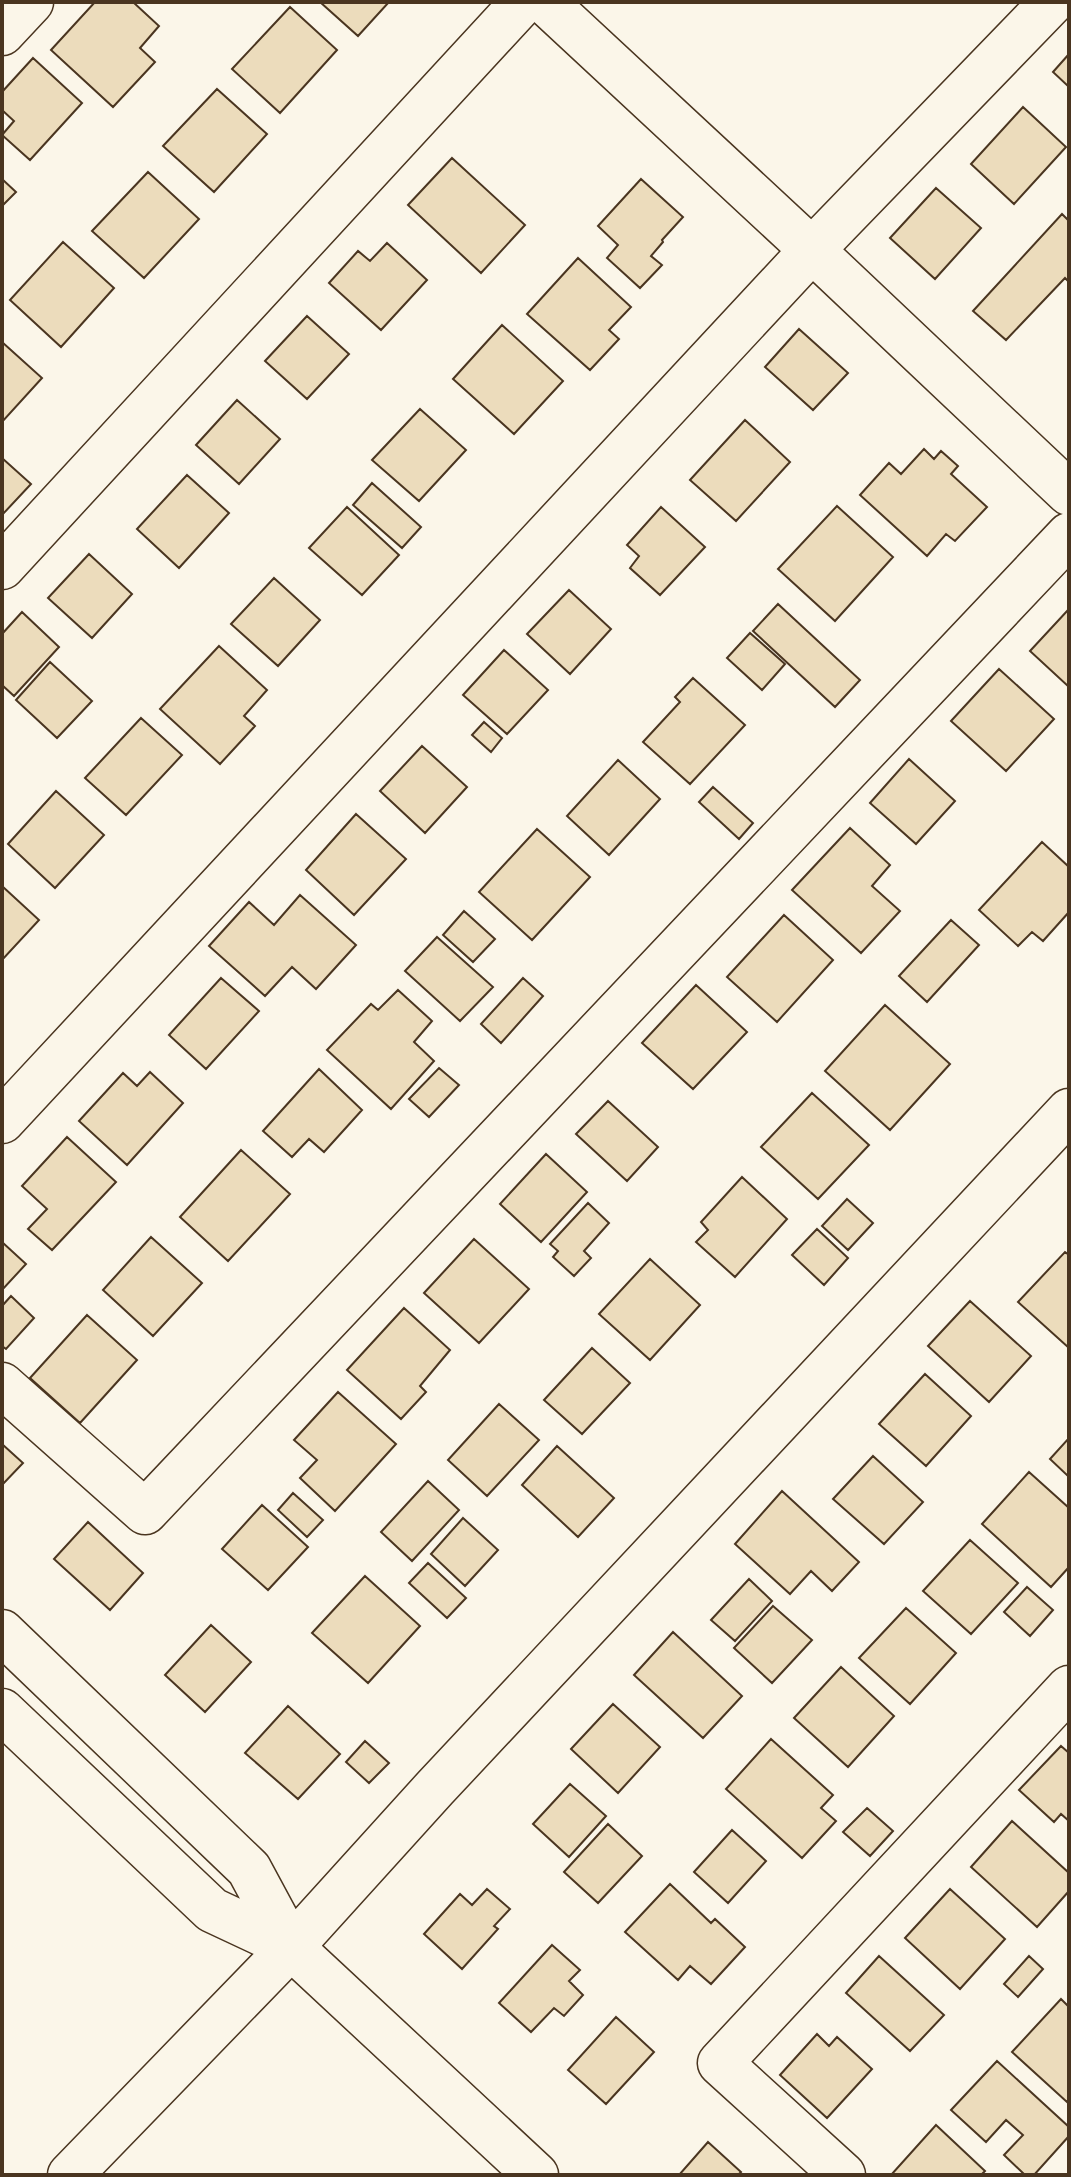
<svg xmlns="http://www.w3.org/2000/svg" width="1071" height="2177" font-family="'Varela Round',sans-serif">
  <rect width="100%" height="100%" fill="#fbf6e9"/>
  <path fill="#ecdcbc" stroke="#4a3520" stroke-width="2" d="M95 2H133L159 26 140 48 155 62 113 107 51 50Z
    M320 2H389L358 36Z
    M290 7 337 50 280 113 232 69Z
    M1069 54V87L1053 72Z
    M33 58 82 103 30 160 2 135 14 121 2 110V92Z
    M217 89 267 134 214 192 163 146Z
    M1023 107 1066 147 1014 204 971 164Z
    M452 158 525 225 481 273 408 205Z
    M148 172 199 219 144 278 92 231Z
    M2 179 16 192 2 206Z
    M641 179 683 217 662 240 663 242 651 256 662 265 640 288 607 258 618 245 598 226Z
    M936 188 981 228 935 279 890 238Z
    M1062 214 1069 221V282L1065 278 1006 340 973 311Z
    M63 242 114 288 61 347 10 300Z
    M387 243 427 280 381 330 329 283 358 251 370 261Z
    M578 258 631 307 609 330 619 339 590 370 527 314Z
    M307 316 349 354 307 399 265 361Z
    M502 325 563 381 514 434 453 379Z
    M799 329 848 373 813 410 765 367Z
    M2 342 42 378 2 422Z
    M237 400 280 439 239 484 196 445Z
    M420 409 466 450 419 501 372 460Z
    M745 420 790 462 736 521 690 480Z
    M924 449 934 459 941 451 958 466 951 474 987 507 955 541 946 534 927 556 860 495 889 463 901 474Z
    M2 458 31 484 2 515Z
    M187 475 229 513 179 568 137 529Z
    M372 483 421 527 402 548 353 505Z
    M837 506 893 557 835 621 778 569Z
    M347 507 399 555 362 595 309 548Z
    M661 507 705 547 660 595 630 568 639 556 627 545Z
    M89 554 132 594 92 638 48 598Z
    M274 578 320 620 278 666 231 624Z
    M569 590 611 629 570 674 527 634Z
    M778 604 860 680 835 707 753 631Z
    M1068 610 1069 611V687L1030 651Z
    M22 612 59 647 14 696 2 685V634Z
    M750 633 785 664 762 690 727 658Z
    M219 646 267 690 244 716 255 726 220 764 160 709Z
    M504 650 548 690 507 734 463 695Z
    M50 662 92 701 57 738 16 700Z
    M999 669 1054 719 1006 771 951 721Z
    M693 678 745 725 690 784 643 742 680 702 675 697Z
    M141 718 182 755 126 815 85 778Z
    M484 722 502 738 491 752 472 735Z
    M422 746 467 787 425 833 380 791Z
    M909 759 955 801 916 844 870 803Z
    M618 760 660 799 609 855 567 816Z
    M713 787 753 823 739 839 699 802Z
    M56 791 104 835 55 888 8 844Z
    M356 814 406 859 354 915 306 870Z
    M850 828 890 865 872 886 900 911 861 953 792 890Z
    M537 829 590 877 532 940 479 892Z
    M1042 842 1069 867V912L1043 941 1032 932 1018 946 979 910Z
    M2 886 39 920 2 960Z
    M300 895 356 945 316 989 292 967 265 996 209 946 249 902 274 925Z
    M464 911 495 939 473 962 443 935Z
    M784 915 833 960 777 1022 727 977Z
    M951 920 979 945 927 1002 899 976Z
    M437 937 493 987 460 1021 405 971Z
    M221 978 259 1011 206 1069 169 1035Z
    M523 978 543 996 501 1043 481 1024Z
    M696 985 747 1032 693 1089 642 1043Z
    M398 990 432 1021 414 1042 434 1061 391 1109 327 1050 371 1004 378 1010Z
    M885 1005 950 1064 890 1130 825 1071Z
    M439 1068 459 1085 429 1117 409 1099Z
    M319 1069 362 1110 324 1152 309 1139 292 1157 263 1131Z
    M150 1072 183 1103 127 1165 79 1121 123 1073 137 1086Z
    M812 1093 869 1145 818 1199 761 1147Z
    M608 1101 658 1147 627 1181 576 1134Z
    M67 1137 116 1182 52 1250 28 1229 47 1209 22 1186Z
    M241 1150 290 1194 228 1261 180 1217Z
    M546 1154 587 1192 541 1242 500 1204Z
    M742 1177 787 1219 735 1277 696 1242 708 1230 701 1222Z
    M847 1199 873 1223 848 1250 822 1226Z
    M588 1203 609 1223 584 1251 591 1258 574 1276 553 1257 558 1251 550 1244Z
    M817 1229 848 1258 824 1285 792 1255Z
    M151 1237 202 1283 153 1336 103 1290Z
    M474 1239 529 1289 479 1343 424 1293Z
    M2 1242 26 1264 2 1290Z
    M1065 1252 1069 1255V1348L1018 1302Z
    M650 1259 700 1305 650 1360 599 1314Z
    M11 1296 34 1318 6 1349 2 1346V1306Z
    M970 1301 1031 1356 989 1402 928 1346Z
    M404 1308 450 1350 420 1386 426 1392 401 1419 347 1370Z
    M87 1315 137 1360 80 1423 30 1378Z
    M592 1348 630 1383 582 1434 544 1400Z
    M925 1374 971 1416 926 1466 879 1424Z
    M338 1392 396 1444 335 1511 300 1478 317 1460 294 1440Z
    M499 1404 539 1440 487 1496 448 1460Z
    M1069 1438V1477L1050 1459Z
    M2 1444 23 1463 2 1485Z
    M557 1446 614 1498 578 1537 522 1485Z
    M873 1456 923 1502 884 1544 833 1499Z
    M1029 1472 1069 1508V1567L1051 1587 982 1524Z
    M428 1481 459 1510 412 1561 381 1532Z
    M782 1491 859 1562 832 1591 811 1571 790 1594 735 1544Z
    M293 1493 323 1520 307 1537 278 1510Z
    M262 1505 308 1547 268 1590 222 1549Z
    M463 1518 498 1550 465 1586 431 1554Z
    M88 1522 143 1573 110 1610 54 1559Z
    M970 1540 1018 1583 971 1634 923 1591Z
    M428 1563 466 1598 447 1618 409 1583Z
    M365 1576 420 1626 368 1683 312 1633Z
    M749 1579 772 1601 735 1641 711 1620Z
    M1027 1587 1053 1610 1030 1636 1004 1612Z
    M773 1606 812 1640 772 1683 734 1648Z
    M906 1608 956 1653 910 1704 859 1658Z
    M211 1625 251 1662 205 1712 165 1675Z
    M673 1632 742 1696 703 1738 634 1675Z
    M841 1667 894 1716 848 1767 794 1718Z
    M613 1704 660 1747 618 1793 571 1749Z
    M288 1706 340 1754 298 1799 245 1753Z
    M771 1739 833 1795 821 1808 836 1821 802 1858 726 1789Z
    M365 1741 389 1763 369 1783 346 1762Z
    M1061 1746 1069 1753V1821L1061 1814 1054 1822 1019 1790Z
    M570 1784 606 1816 569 1857 533 1824Z
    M867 1808 893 1831 870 1856 843 1832Z
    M1012 1821 1069 1873V1891L1037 1927 971 1867Z
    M608 1824 642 1856 598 1903 564 1872Z
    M732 1830 766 1861 728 1903 694 1872Z
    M670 1884 711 1923 715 1919 745 1947 711 1984 690 1966 678 1980 625 1932Z
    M487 1889 510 1909 494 1926 498 1929 462 1969 424 1934 460 1894 472 1905Z
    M950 1889 1005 1939 960 1989 905 1938Z
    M552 1945 580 1970 569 1981 583 1995 564 2016 554 2008 531 2032 499 2003Z
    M879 1956 944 2015 910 2051 846 1993Z
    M1029 1956 1043 1969 1018 1997 1004 1984Z
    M1061 1999 1069 2007V2099L1067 2102 1012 2052Z
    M616 2017 654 2052 606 2104 568 2070Z
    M817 2034 829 2046 837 2037 872 2069 827 2118 780 2075Z
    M997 2061 1069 2127V2136L1034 2175H1025L1004 2155 1023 2135 1006 2120 986 2142 951 2110Z
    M936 2125 985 2171 981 2175H891Z
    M708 2142 741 2172 738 2175H679Z"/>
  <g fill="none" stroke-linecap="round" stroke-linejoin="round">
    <defs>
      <path id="street" d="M2 33 31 2
        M2 567 523 2
        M2 1121 812 250 1052 2
        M2 1385 145 1512 1069 535
        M843 2175 720 2063 1069 1688"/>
      <path id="secondary" d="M545 2 812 250 1069 493
        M2 1632 249 1869 291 1947
        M2 1711 212 1910 291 1947 536 2175
        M70 2175 291 1947 435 1788 1069 1111"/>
    </defs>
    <use href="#street" stroke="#4a3520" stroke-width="47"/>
    <use href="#secondary" stroke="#4a3520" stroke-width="47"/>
    <use href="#street" stroke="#fbf6e9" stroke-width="44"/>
    <use href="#secondary" stroke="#fbf6e9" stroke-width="44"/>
  </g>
  <rect width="1071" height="2177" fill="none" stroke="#4a3520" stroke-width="8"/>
</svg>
